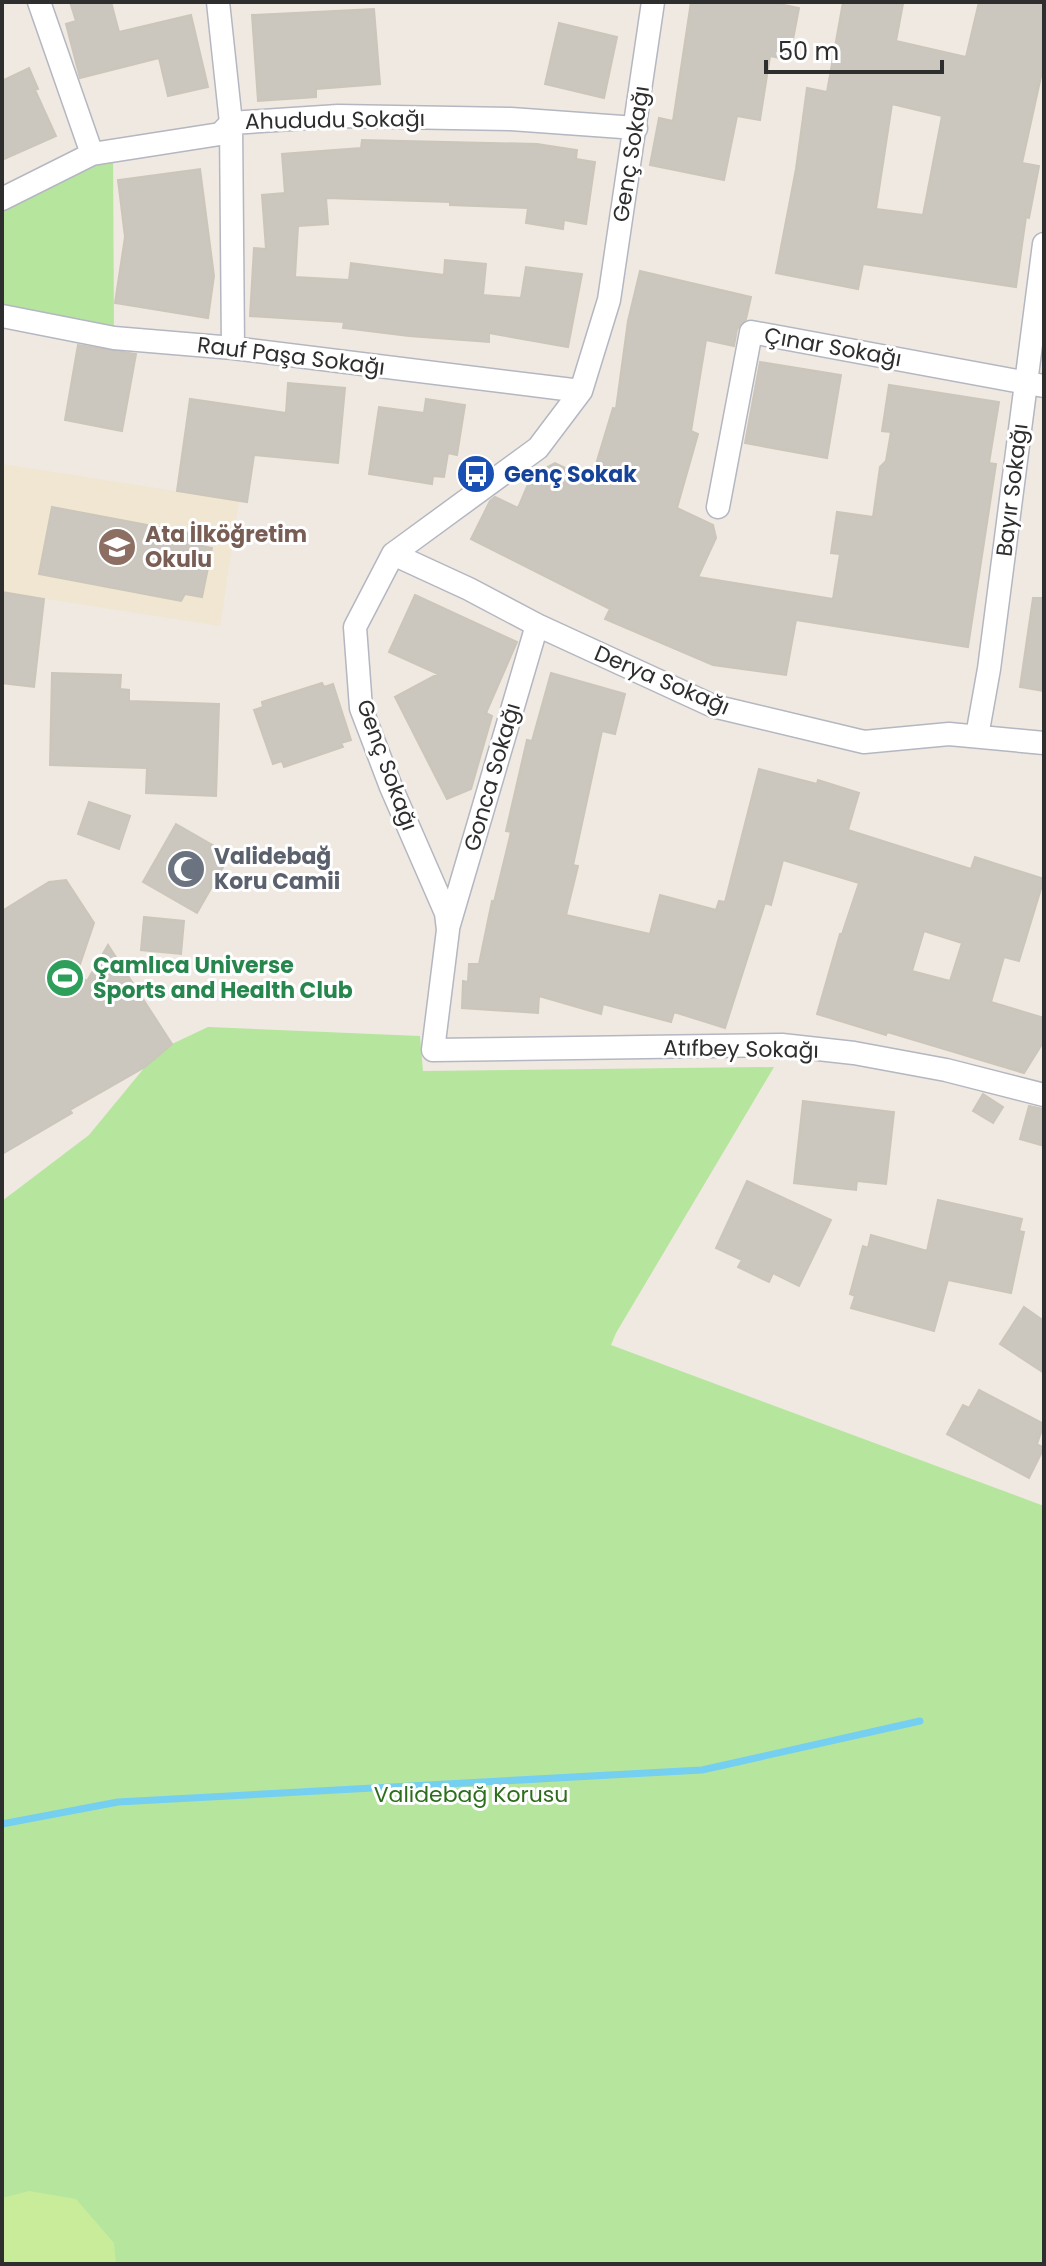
<svg xmlns="http://www.w3.org/2000/svg" width="1046" height="2266" font-family="Poppins,sans-serif">
  <rect width="100%" height="100%" fill="#efe9e1"/>
  <path fill="#f0e6d1" d="M2 464 239 501 220 626 2 592Z"/>
  <path fill="#b6e59e" d="M113 151 114 338 2 316V199Z
    M208 1027 420 1036 423 1071 774 1067 616 1333 611 1345 1044 1506V2264H2V1201L89 1135 145 1067 172 1044Z"/>
  <path fill="#c9ec9a" d="M29 2191 76 2199 114 2243 116 2264H2V2198Z"/>
  <g fill="none" stroke-linecap="round" stroke-linejoin="round">
    <path stroke="#75cff0" stroke-width="7" d="M2 1824 118 1802 702 1770 920 1721"/>
  </g>
  <path fill="#cbc7bf" stroke="#cbc5ba" stroke-width="2" fill-rule="evenodd" d="M70 2H111L119 32 191 15 208 87 168 96 159 58 80 78 66 24 76 21Z
    M691 2H769L799 8 789 60 770 56 760 120 737 116 724 180 650 165 659 118 673 121Z
    M843 2 903 4 896 41 966 57 979 2H1044V63L1022 163 1039 166 1029 218 1026 217 1016 287 863 264 858 289 776 273 796 169 807 88 827 92ZM892 104 942 116 923 215 876 209Z
    M374 9 380 84 316 89V97L258 101 252 15Z
    M559 23 617 37 604 98 545 84Z
    M29 68 38 89 35 90 56 136 2 160V81Z
    M362 140 537 144 577 150 576 159 595 162 586 224 564 220 563 229 526 223 528 208 450 205V202L326 198 328 224 298 226 295 277 349 280 351 263 444 275 445 260 486 264 483 295 521 298 526 267 582 274 568 347 489 333V342L409 336 343 328 344 322 250 316 254 248 266 249 262 195 285 193 282 154 361 148Z
    M200 169 214 276 208 318 115 303 125 237 118 180Z
    M640 271 751 297 746 319 737 329 734 346 706 340 691 431 698 434 677 508 713 525 716 538 698 577 833 599 840 554 831 553 837 512 873 517 880 467 886 461 891 432 882 431 889 385 999 402 989 463 996 464 968 647 796 620 786 675 713 665 605 619 610 609 471 539 490 501 495 497 518 508 532 475 555 463 582 476 585 470 593 474 613 408 616 409 628 321Z
    M78 345 136 354 122 431 65 420Z
    M760 362 841 375 827 458 745 443Z
    M288 383 345 388 338 463 254 455 247 502 177 491 190 399 286 413Z
    M426 399 465 405 457 455 448 453 444 477 433 476 432 484 369 474 379 407 424 413Z
    M52 507 195 534 193 544 212 548 202 597 185 594 181 601 39 574Z
    M2 592 44 599 34 687 2 683Z
    M415 595 517 642 486 713 492 716 471 789 447 799 395 697 438 674 389 652Z
    M1033 598H1044V691L1020 687Z
    M52 673 121 675 120 689 129 690V701L219 704 216 796 146 793 147 768 50 765Z
    M551 673 625 694 615 734 602 731 573 865 578 866 566 915 650 934 660 895 716 910 719 901 725 902 759 769 817 784 818 780 859 793 848 830 971 869 975 857 1044 879 1019 961 1004 957 991 1002 1044 1018V1041L1024 1073 894 1034 887 1032 886 1035 817 1014 840 934H842L859 883 783 860 771 905 765 903 725 1028 674 1012 671 1022 603 1004 601 1014 539 996 538 1013 462 1008 463 981 468 982 469 964H479L492 901 494 902 511 832 506 831 527 740 532 741ZM924 931 962 943 950 981 912 971Z
    M322 683 324 687 333 684 351 740 341 743 343 747 284 767 282 761 273 764 254 710 263 707 262 702Z
    M89 802 130 816 119 849 78 834Z
    M176 824 230 855 197 913 143 882Z
    M66 880 94 923 76 976 87 981 108 945 172 1044 145 1067 70 1110 72 1113 2 1154V911L49 882Z
    M144 917 184 921 181 954 141 950Z
    M983 1094 1003 1107 993 1123 973 1111Z
    M803 1101 894 1112 886 1184 857 1181 856 1190 794 1183Z
    M1029 1106 1044 1109V1146L1020 1139Z
    M747 1181 831 1220 799 1286 773 1273 769 1282 738 1267 742 1260 716 1248Z
    M938 1200 1022 1219 1019 1231 1024 1232 1011 1293 948 1280 934 1331 851 1308 855 1296 850 1294 863 1246 868 1248 871 1235 927 1251Z
    M1024 1307 1044 1321V1373L1000 1344Z
    M979 1390 1044 1424 1037 1444 1044 1448 1029 1478 947 1434 963 1405 969 1408Z"/>
  <g fill="none" stroke-linecap="round" stroke-linejoin="round">
    <defs>
      <path id="minor" d="M39 2 92 154
        M218 2 231 123 233 348
        M653 2 609 300 581 391 538 448 393 554 355 627 361 708 391 787 446 913 448 930 433 1050 782 1045 854 1053 946 1070 1044 1095
        M2 199 92 154 220 134 231 123 338 116 511 119 636 128
        M2 316 114 338 233 348 581 391
        M718 507 751 332 1044 386
        M393 554 469 589 537 625 713 706 864 742 949 734 1044 743
        M977 736 989 669 1044 244
        M448 928 537 625"/>
    </defs>
    <use href="#minor" stroke="#b4b7c1" stroke-width="25"/>
    <use href="#minor" stroke="#fff" stroke-width="22"/>
  </g>
  <defs>
    <symbol id="bus-disc" viewBox="-11 -11 22 22"><circle r="9.5" fill="#1a4fb4" stroke="#fff"/><path d="M-5-6H5V4H4V6H2V4H-2V6H-4V4H-5ZM-3.5-4V0h7V-4ZM-3.5 1.2v1.5H-2V1.2ZM2 1.2v1.5H3.5V1.2Z" fill="#fff"/></symbol>
    <symbol id="school-disc" viewBox="-11 -11 22 22"><circle r="9.5" fill="#8d6e63" stroke="#fff"/><path d="M0-5L7-2L0 1L-7-2ZM-4 1L0 2.5L4 1V4Q0 6-4 4Z" fill="#fff"/></symbol>
    <symbol id="mosque-disc" viewBox="-11 -11 22 22"><circle r="9.5" fill="#6b7280" stroke="#fff"/><path d="M3.5-4.9A6 6 0 1 0 3.5 4.9A5 5 0 1 1 3.5-4.9Z" fill="#fff"/></symbol>
    <symbol id="stadium-disc" viewBox="-11 -11 22 22"><circle r="9.5" fill="#2e9e5b" stroke="#fff"/><path d="M0-5a6.5 5 0 1 0 0 10a6.5 5 0 1 0 0-10ZM-3.5-1.8h7v3.6h-7Z" fill="#fff"/></symbol>
  </defs>
  <g fill-rule="evenodd">
    <use href="#bus-disc" x="454" y="452" width="44" height="44"/>
    <use href="#school-disc" x="95" y="525" width="44" height="44"/>
    <use href="#mosque-disc" x="164" y="847" width="44" height="44"/>
    <use href="#stadium-disc" x="43" y="956" width="44" height="44"/>
  </g>
  <g text-anchor="middle" dominant-baseline="central" stroke-width="6" stroke-linejoin="round" paint-order="stroke">
    <g font-size="22" fill="#2e2e2e" stroke="#fff">
      <text transform="translate(335 120) rotate(-1)">Ahududu Sokağı</text>
      <text transform="translate(631 154) rotate(-81)">Genç Sokağı</text>
      <text transform="translate(833 347) rotate(10)">Çınar Sokağı</text>
      <text transform="translate(291 356) rotate(7)">Rauf Paşa Sokağı</text>
      <text transform="translate(1012 490) rotate(-83)">Bayır Sokağı</text>
      <text transform="translate(662 680) rotate(23)">Derya Sokağı</text>
      <text transform="translate(387 765) rotate(70)">Genç Sokağı</text>
      <text transform="translate(492 777) rotate(-74)">Gonca Sokağı</text>
      <text transform="translate(741 1049) rotate(1)">Atıfbey Sokağı</text>
    </g>
    <g font-size="22" font-weight="bold" fill="#164399" stroke="#fff" text-anchor="start">
      <text x="504" y="474">Genç Sokak</text>
    </g>
    <g font-size="22" font-weight="bold" fill="#785e54" stroke="#fff" text-anchor="start">
      <text x="145" y="534">Ata İlköğretim<tspan x="145" dy="25">Okulu</tspan></text>
    </g>
    <g font-size="22" font-weight="bold" fill="#5b616d" stroke="#fff" text-anchor="start">
      <text x="214" y="856">Validebağ<tspan x="214" dy="25">Koru Camii</tspan></text>
    </g>
    <g font-size="22" font-weight="bold" fill="#27864d" stroke="#fff" text-anchor="start">
      <text x="93" y="965">Çamlıca Universe<tspan x="93" dy="25">Sports and Health Club</tspan></text>
    </g>
    <g font-size="22" fill="#2c6e1b" stroke="#fff">
      <text x="471" y="1794">Validebağ Korusu</text>
    </g>
  </g>
  <rect width="1046" height="2266" fill="none" stroke="#2e2e2e" stroke-width="8"/>
  <path d="M766 60v12h176v-12" fill="none" stroke="#2e2e2e" stroke-width="4"/>
  <text x="778" y="60" font-size="24" fill="#2e2e2e" stroke="#ffffff" stroke-width="6" paint-order="stroke">50 m</text>
</svg>
